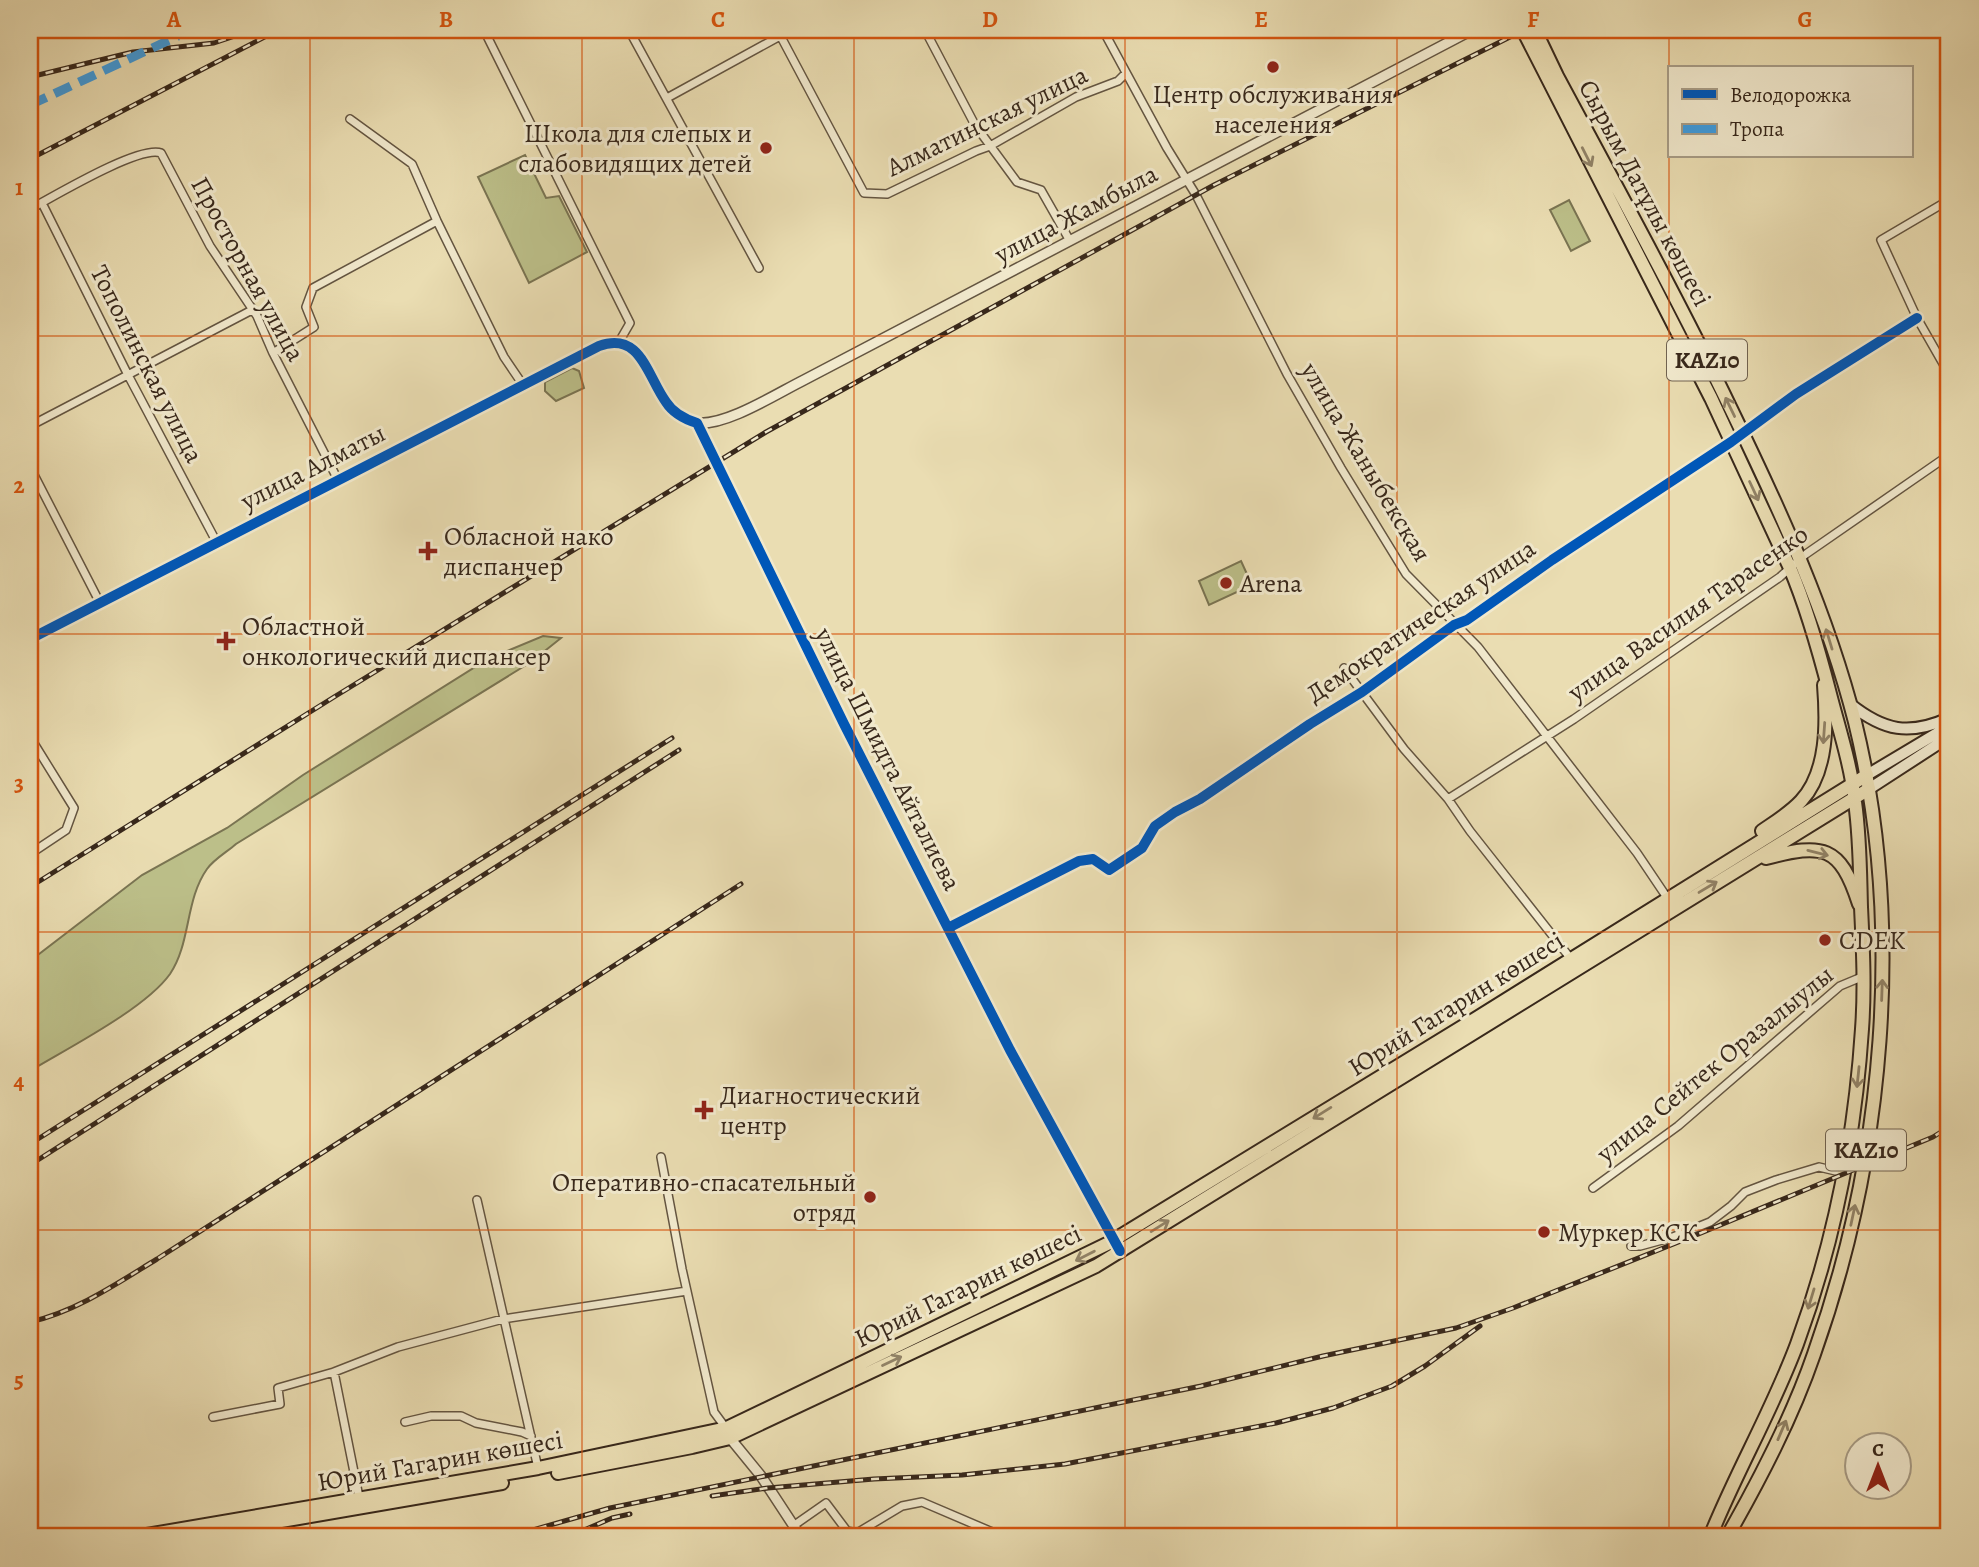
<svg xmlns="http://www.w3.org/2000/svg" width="1979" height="1567" font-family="Alegreya,serif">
  <rect width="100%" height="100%" fill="#eaddb2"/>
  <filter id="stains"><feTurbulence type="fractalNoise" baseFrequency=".00286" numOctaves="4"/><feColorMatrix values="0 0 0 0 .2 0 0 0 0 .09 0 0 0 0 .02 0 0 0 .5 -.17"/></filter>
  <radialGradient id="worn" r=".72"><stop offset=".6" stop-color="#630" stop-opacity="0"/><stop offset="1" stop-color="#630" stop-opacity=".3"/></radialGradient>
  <path fill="#bcbf89" stroke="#7a7452" stroke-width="2" d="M525 155 546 198 559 196 587 252 529 283 478 177Z
    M1569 200 1590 241 1571 251 1550 210Z
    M572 368 579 371 584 388 556 401 545 391V382Z
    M1241 561 1252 585 1209 605 1199 581Z
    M543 636 561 638 531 662 236 844C227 852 214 859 207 869 185 900 191 943 170 974 145 1009 68 1048 30 1071V961L142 875 227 828 303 775 488 659Z"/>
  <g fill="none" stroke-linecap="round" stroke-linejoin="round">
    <defs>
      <path id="minor" d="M484 30 630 323 619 342
        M629 30 759 268
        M925 30 975 125 1017 182 1041 190 1070 241
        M1103 30 1167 148 1196 195 1287 374 1341 468 1406 574 1478 647 1637 853 1670 902
        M780 35 864 193 887 194 976 151 990 146 1076 97 1118 81 1126 73
        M667 98 791 30
        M350 119 412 164 437 221 504 357 523 385
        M1949 200 1881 240 1917 318 1949 374
        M42 203 128 375 217 543
        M30 209C53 197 139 145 161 153L210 246 257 316 273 353 338 480
        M273 353 314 327 306 307 313 288 437 221
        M30 426 252 310
        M30 467 100 603
        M1344 668 1404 749 1448 799 1470 831 1571 959
        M30 737 74 808 66 830 30 854
        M1448 799 1574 719 1780 577 1806 554 1949 455
        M948 928 1079 861 1093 859 1109 870 1142 848 1155 826 1175 812 1200 799 1310 724 1362 692 1454 625 1467 620 1552 560 1731 442 1796 394 1917 318
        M661 1157 682 1269 714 1412 728 1431
        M1593 1188 1678 1126 1840 986 1864 976
        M477 1200 538 1468
        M1631 1246H1640L1673 1237 1710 1222 1731 1206 1745 1192 1776 1180 1819 1167 1844 1173
        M334 1372 360 1502
        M213 1417 280 1404 278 1388 334 1372 398 1347 503 1319 687 1291
        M405 1422 431 1416H461L476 1423 522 1432 531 1436
        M793 1526 826 1503 847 1531 857 1533 902 1506 922 1502 1004 1537"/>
      <path id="tertiary" d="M697 423C726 426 776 394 804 380L1472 30
        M30 639 599 346C641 331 647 376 666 402 673 413 684 419 697 423L844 724 1010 1050 1120 1251
        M730 1438 761 1476 801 1537"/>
      <path id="secondary" d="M1850 704C1884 731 1909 736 1949 718
        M1867 775 1949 726
        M1869 789 1949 737"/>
      <path id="primary" d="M1762 831C1775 822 1790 813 1801 801 1828 772 1827 722 1824 685
        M1766 858C1823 843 1840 845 1859 904
        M558 1473 692 1447 730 1438 1096 1266 1869 789
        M135 1537 538 1468 727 1428 1107 1244 1475 1019 1867 775
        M189 1537 502 1483"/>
      <path id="trunk" d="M1523 30 1711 398 1790 568C1807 608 1819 651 1830 694 1839 729 1851 765 1855 802 1860 837 1860 872 1861 907 1863 948 1865 989 1862 1029 1855 1137 1834 1243 1797 1344 1772 1411 1736 1472 1710 1537
        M1535 30 1557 76C1616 186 1677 297 1731 409 1780 510 1827 612 1855 722 1905 926 1884 1157 1814 1354 1792 1418 1760 1479 1727 1537"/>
    </defs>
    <use href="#minor" stroke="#645541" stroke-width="10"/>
    <use href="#tertiary" stroke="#645541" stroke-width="12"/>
    <use href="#secondary" stroke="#38281b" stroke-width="14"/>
    <use href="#primary" stroke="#38281b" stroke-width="16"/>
    <use href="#trunk" stroke="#38281b" stroke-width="16"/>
    <use href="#minor" stroke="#f1e9cd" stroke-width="7"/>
    <use href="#tertiary" stroke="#f1e9cd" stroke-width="9"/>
    <use href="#secondary" stroke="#f1e9cd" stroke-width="10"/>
    <use href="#primary" stroke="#eaddb2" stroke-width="12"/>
    <use href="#trunk" stroke="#eaddb2" stroke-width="12"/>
    <defs>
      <path id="rail" d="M118 32 122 30
        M30 77 133 52 214 43 253 30
        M30 159 278 30
        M30 887 334 697 766 432 1214 185 1524 30
        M30 1144 672 738
        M30 1165 679 750
        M30 1322C77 1311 116 1284 157 1259L741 884
        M712 1496 768 1488 874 1479 962 1475 1065 1464 1276 1423 1333 1408 1392 1386 1425 1366 1480 1326
        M508 1537 610 1508 1201 1386 1323 1356 1456 1328 1513 1308 1701 1233 1933 1137 1949 1127
        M568 1537 612 1518 630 1514"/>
    </defs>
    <use href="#rail" stroke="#38281b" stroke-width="5"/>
    <use href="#rail" stroke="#f1e9cd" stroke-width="2.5" stroke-dasharray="8" stroke-linecap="butt"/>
    <path stroke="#3e9cdf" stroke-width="9" stroke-dasharray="18 9" stroke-linecap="butt" d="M30 105 178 36"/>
    <defs>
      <path id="cycleway" d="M30 639 599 346C641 331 647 376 666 402 673 413 684 419 697 423L844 724 1010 1050 1120 1251
        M948 928 1079 861 1093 859 1109 870 1142 848 1155 826 1175 812 1200 799 1310 724 1362 692 1454 625 1467 620 1552 560 1731 442 1796 394 1917 318"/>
    </defs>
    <use href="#cycleway" stroke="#f1e9cd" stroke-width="15"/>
    <use href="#cycleway" stroke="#0057b8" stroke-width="10"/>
  </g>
  <defs><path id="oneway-shaft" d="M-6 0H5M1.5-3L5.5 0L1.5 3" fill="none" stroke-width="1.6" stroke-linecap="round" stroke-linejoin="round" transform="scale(1.75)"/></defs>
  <g stroke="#918266">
    <use href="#oneway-shaft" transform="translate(1587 157) rotate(63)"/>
    <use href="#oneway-shaft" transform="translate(1730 407) rotate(-116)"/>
    <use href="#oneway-shaft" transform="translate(1754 491) rotate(65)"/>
    <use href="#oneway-shaft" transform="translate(1829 639) rotate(-107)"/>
    <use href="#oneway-shaft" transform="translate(1824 733) rotate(94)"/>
    <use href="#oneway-shaft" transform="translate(1818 853) rotate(14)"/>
    <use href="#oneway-shaft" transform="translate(1708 887) rotate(-31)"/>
    <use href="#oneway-shaft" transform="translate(1882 990) rotate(-88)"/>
    <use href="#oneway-shaft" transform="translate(1858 1077) rotate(96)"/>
    <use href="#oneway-shaft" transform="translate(1322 1113) rotate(148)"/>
    <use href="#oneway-shaft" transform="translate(1853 1215) rotate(-78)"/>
    <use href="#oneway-shaft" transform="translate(1160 1226) rotate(-32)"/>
    <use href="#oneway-shaft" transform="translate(1085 1256) rotate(153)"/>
    <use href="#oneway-shaft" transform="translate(1811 1299) rotate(107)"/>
    <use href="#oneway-shaft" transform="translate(892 1361) rotate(-25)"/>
    <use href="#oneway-shaft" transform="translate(1782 1430) rotate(-67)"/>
  </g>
  <path fill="none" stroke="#d6540e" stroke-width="2" stroke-opacity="0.55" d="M310 30V1537M582 30V1537M854 30V1537M1125 30V1537M1397 30V1537M1669 30V1537M30 336H1949M30 634H1949M30 932H1949M30 1230H1949"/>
  <g fill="#8f2418" stroke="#f1e9cd" stroke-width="2.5">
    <circle cx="1273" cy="67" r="7"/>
    <circle cx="766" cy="148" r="7"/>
    <path d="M424.5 540.5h7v7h7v7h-7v7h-7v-7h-7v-7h7z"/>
    <circle cx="1226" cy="583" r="7"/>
    <path d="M222.5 630.5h7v7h7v7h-7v7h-7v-7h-7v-7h7z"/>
    <circle cx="1825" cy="940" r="7"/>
    <path d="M700.5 1099.5h7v7h7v7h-7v7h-7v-7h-7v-7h7z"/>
    <circle cx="870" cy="1197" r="7"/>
    <circle cx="1544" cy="1232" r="7"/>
  </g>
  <g text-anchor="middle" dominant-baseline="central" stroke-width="6" stroke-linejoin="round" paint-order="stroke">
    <g fill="#f1e9cd" stroke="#706250" stroke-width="2">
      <rect x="1667" y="339.5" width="80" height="41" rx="5"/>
      <rect x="1826" y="1129.5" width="80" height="41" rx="5"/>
    </g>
    <g font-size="24" font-weight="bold" fill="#38281b">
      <text x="1707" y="360">KAZ10</text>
      <text x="1866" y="1150">KAZ10</text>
    </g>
    <g font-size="26" fill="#38281b" stroke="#f1e9cd" text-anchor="start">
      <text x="1273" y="94" text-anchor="middle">Центр обслуживания<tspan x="1273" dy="30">наcеления</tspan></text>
      <text x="752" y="133" text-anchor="end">Школа для слепых и<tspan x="752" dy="30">слабовидящих детей</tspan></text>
      <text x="444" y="536">Обласной нако<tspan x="444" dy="30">диспанчер</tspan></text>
      <text x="1240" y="583">Arena</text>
      <text x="242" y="626">Областной<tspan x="242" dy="30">онкологический диспансер</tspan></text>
      <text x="1839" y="940">CDEK</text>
      <text x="720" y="1095">Диагностический<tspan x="720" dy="30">центр</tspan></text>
      <text x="856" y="1182" text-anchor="end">Оперативно-спасательный<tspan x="856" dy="30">отряд</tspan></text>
      <text x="1558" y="1232">Муркер КСК</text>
    </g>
    <g font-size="26" fill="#38281b" stroke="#f1e9cd">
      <text transform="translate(987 121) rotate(-26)">Алматинская улица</text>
      <text transform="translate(1645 193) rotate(62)">Сырым Датұлы көшесі</text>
      <text transform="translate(1076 214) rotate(-28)">улица Жамбыла</text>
      <text transform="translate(248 269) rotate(61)">Просторная улица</text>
      <text transform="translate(147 364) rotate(63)">Тополинская улица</text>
      <text transform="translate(1366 462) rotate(59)">улица Жаныбекская</text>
      <text transform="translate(313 467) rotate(-27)">улица Алматы</text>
      <text transform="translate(1688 613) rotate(-35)">улица Василия Тарасенко</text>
      <text transform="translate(1421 621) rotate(-34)">Демократическая улица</text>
      <text transform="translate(888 759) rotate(63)">улица Шмидта Айталиева</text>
      <text transform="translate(1456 1004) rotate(-32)">Юрий Гагарин көшесі</text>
      <text transform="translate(1715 1064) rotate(-39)">улица Сейтек Оразалыулы</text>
      <text transform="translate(968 1286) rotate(-26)">Юрий Гагарин көшесі</text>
      <text transform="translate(440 1461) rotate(-10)">Юрий Гагарин көшесі</text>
    </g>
  </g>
  <rect width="1979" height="1567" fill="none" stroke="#eaddb2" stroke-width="77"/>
  <rect x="1668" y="66" width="245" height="91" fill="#f1e9cd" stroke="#a79c86" stroke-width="2"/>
  <rect x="1682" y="89" width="35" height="10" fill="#0057b8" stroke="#a79c86" stroke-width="2"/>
  <text x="1730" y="102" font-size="21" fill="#38281b">Велодорожка</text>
  <rect x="1682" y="124" width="35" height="10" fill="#3e9cdf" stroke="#a79c86" stroke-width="2"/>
  <text x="1730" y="136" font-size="21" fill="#38281b">Тропа</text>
  <g transform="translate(1878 1466)"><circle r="33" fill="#f1e9cd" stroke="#a79c86" stroke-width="2"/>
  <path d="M0-5L12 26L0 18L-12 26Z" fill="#8f2418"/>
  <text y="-10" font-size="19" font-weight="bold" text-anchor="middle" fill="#38281b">С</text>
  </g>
  <rect x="38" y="38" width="1902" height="1490" fill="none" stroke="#d6540e" stroke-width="2.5"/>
  <g font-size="23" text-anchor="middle" font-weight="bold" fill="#d6540e">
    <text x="174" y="27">A</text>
    <text x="446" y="27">B</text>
    <text x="718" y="27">C</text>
    <text x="990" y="27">D</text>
    <text x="1261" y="27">E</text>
    <text x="1533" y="27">F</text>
    <text x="1805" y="27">G</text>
    <text x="19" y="195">1</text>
    <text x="19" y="493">2</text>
    <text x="19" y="791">3</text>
    <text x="19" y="1089">4</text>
    <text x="19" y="1387">5</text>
  </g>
  <rect width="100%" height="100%" filter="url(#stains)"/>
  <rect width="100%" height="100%" fill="url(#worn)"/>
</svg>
